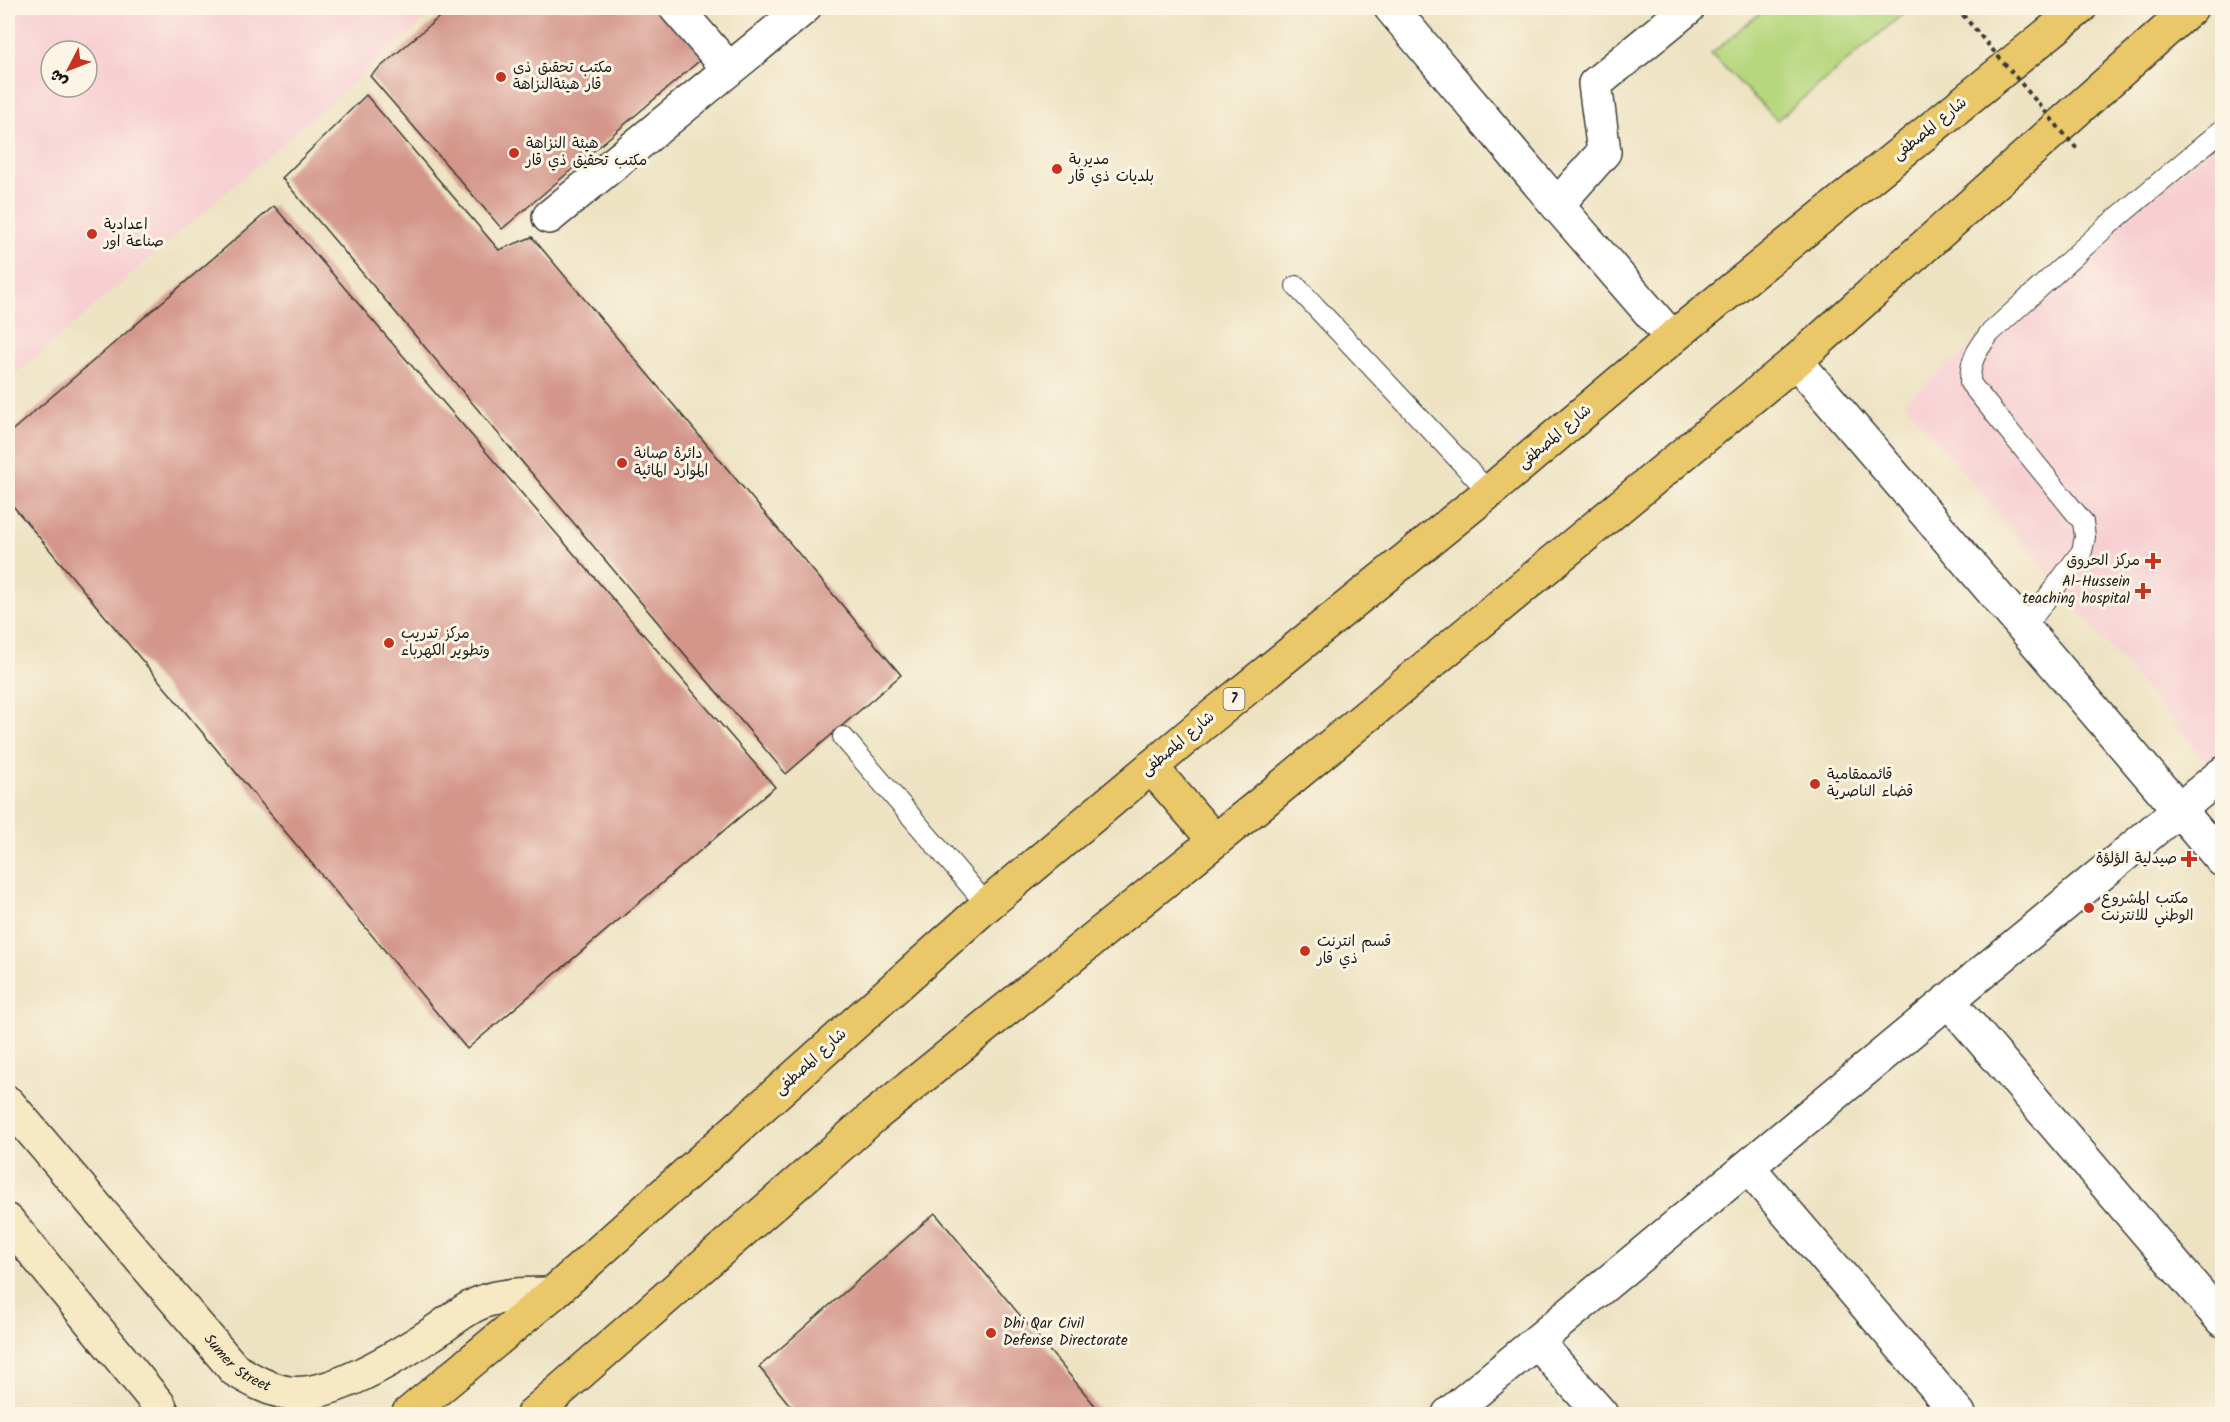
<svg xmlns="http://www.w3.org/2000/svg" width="2230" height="1422" font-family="Kalam,'Playpen Sans Arabic',sans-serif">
  <rect width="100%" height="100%" fill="#fcf5e5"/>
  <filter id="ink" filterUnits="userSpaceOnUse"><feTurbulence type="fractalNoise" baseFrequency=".0167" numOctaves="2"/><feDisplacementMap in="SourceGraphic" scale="12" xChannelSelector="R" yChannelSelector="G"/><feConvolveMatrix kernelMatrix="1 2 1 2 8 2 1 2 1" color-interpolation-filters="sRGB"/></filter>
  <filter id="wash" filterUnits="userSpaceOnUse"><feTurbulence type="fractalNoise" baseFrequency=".008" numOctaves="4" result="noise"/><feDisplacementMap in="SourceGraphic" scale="24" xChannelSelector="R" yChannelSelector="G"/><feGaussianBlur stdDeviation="1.35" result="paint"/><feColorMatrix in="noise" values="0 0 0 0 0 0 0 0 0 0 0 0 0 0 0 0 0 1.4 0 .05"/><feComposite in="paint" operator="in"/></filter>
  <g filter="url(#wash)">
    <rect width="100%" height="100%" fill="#ede3c3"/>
    <path fill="#f7cfd3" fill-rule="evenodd" d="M8 8H439L8 381ZM51 51H87V87H51Z
      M2222 138V781L1904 402Z"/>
    <path fill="#b6d77e" stroke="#697a4d" stroke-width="1.5" d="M1766 8H1910L1777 120 1711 54Z"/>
    <g id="blocks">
      <path fill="#d4968b" d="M450 8H662L705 56 502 229 370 76Z
        M366 95 499 250 532 237 901 675 786 774 282 178Z
        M274 206 775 787 467 1049 8 500V434Z
        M935 1213 1102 1414H797L759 1367Z"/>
    </g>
  </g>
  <g filter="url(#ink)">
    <use href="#blocks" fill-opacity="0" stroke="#3b3a35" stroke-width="1.5"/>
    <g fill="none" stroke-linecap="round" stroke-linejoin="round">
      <defs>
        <path id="service" d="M1296 286 1489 492
          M2024 629 2082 551 2085 537 2083 522 1970 383C1970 360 1976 352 1989 334L2106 227 2222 130
          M843 737 987 905"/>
        <path id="minor" d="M676 8 729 69
          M1391 8 1557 205 1672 338
          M1557 205 1604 152 1595 84 1688 8
          M549 217 804 8
          M1796 361 2222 860
          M1948 1000 2222 1320
          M1748 1167 1959 1414
          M1537 1342 1601 1414
          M1449 1414 2222 774"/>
        <g id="secondary">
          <path id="s1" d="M8 1103 235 1370C252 1380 269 1390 289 1393 330 1398 396 1357 430 1335 449 1323 467 1306 488 1300 509 1294 531 1294 552 1294"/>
          <path d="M8 1221 159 1405 163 1414"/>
        </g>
        <path id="trunk" d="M1151 767 1215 841
          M408 1414 552 1294 987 905 1199 727 1489 492 1672 338 2080 8
          M533 1414 874 1116 1258 806 1796 361 2191 8"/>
      </defs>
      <use href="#service" stroke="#3b3a35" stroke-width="22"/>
      <use href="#minor" stroke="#3b3a35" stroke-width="36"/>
      <use href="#secondary" stroke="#3b3a35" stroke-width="36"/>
      <use href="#trunk" stroke="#3b3a35" stroke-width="36"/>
      <use href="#service" stroke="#fff" stroke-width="20"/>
      <use href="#minor" stroke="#fff" stroke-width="33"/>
      <use href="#secondary" stroke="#f7e9c3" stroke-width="33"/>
      <use href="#trunk" stroke="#eac769" stroke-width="33"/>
      <path stroke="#3b3a35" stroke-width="4" stroke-dasharray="4.5 4.5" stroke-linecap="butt" d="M1957 8 2077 149"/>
    </g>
  </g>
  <g fill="#c8321e" stroke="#fcf5e5" stroke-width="2">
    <circle cx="501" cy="77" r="6"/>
    <circle cx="514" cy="153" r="6"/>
    <circle cx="1057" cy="169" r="6"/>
    <circle cx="92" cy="234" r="6"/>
    <circle cx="622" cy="463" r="6"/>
    <path d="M2150 552h6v6h6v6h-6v6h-6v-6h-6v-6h6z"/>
    <path d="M2140 582h6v6h6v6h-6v6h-6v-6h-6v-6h6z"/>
    <circle cx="389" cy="643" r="6"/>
    <circle cx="1815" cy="784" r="6"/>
    <path d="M2186 850h6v6h6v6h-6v6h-6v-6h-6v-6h6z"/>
    <circle cx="2089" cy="908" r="6"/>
    <circle cx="1305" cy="951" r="6"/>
    <circle cx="991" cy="1333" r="6"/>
  </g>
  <g text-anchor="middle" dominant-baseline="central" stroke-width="6" stroke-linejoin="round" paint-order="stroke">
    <rect fill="#fcf5e5" stroke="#5f5d58" stroke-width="1.5" x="1223.5" y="688" width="21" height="22" rx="4.5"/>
    <g font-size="14" font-weight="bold" fill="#1c1c1c">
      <text x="1234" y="699">7</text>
    </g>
    <g font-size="15" fill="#1c1c1c" stroke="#fcf5e5" text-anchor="start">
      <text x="513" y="68">مكتب تحقيق ذي<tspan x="513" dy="17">قار هيئةالنزاهة</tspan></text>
      <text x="526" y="144">هيئة النزاهة<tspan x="526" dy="17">مكتب تحقيق ذي قار</tspan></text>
      <text x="1069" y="160">مديرية<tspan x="1069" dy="17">بلديات ذي قار</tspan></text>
      <text x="104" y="225">اعدادية<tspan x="104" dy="17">صناعة اور</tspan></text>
      <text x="634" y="454">دائرة صيانة<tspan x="634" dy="17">الموارد المائية</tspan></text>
      <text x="2140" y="561" text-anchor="end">مركز الحروق</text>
      <text x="2130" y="582" text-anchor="end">Al-Hussein<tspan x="2130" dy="17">teaching hospital</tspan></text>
      <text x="401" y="634">مركز تدريب<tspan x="401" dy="17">وتطوير الكهرباء</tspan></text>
      <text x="1827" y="775">قائممقامية<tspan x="1827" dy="17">قضاء الناصرية</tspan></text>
      <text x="2177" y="859" text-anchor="end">صيدلية الؤلؤة</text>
      <text x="2101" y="899">مكتب المشروع<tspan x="2101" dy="17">الوطني للانترنت</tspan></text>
      <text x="1317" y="942">قسم انترنت<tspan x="1317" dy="17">ذي قار</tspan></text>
      <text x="1003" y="1324">Dhi Qar Civil<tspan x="1003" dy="17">Defense Directorate</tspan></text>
    </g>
    <g font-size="15" fill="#1c1c1c" stroke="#fcf5e5">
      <text transform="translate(1930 129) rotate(-39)">شارع المصطفى</text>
      <text transform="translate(1555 437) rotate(-40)">شارع المصطفى</text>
      <text transform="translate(1178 744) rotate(-40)">شارع المصطفى</text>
      <text transform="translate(811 1062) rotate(-42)">شارع المصطفى</text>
      <text stroke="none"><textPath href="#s1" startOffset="348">Sumer Street</textPath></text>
    </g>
  </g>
  <rect width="2230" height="1422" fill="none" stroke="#fcf5e5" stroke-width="30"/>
  <g transform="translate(69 69) rotate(228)"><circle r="28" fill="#fcf5e5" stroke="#a29e95" stroke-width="1.5"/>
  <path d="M0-4.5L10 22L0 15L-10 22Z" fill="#c8321e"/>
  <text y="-9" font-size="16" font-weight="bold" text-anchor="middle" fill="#1c1c1c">ش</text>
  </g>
</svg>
